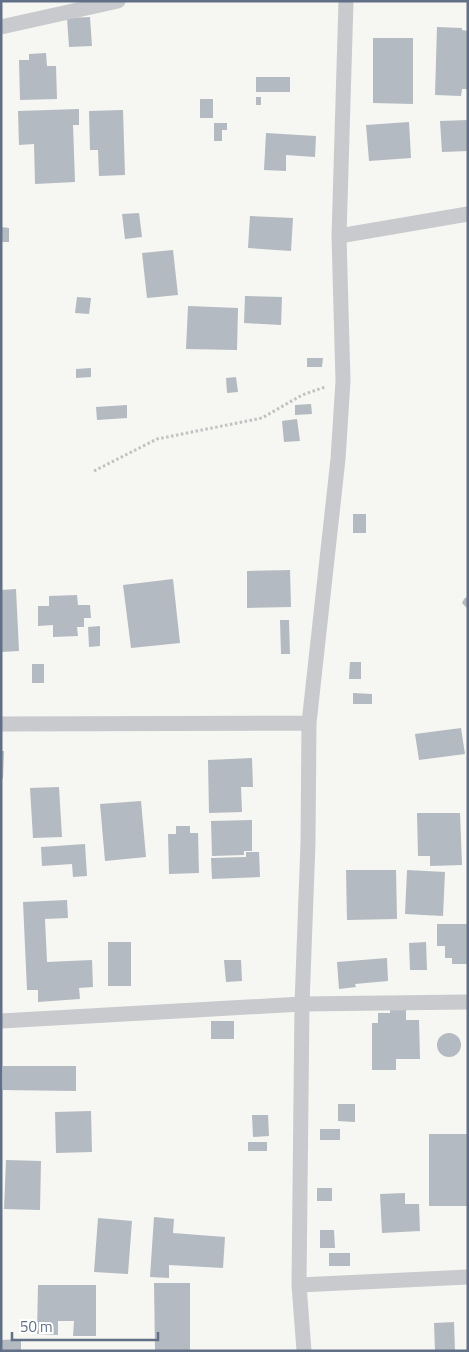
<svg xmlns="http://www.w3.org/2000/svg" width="469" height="1352" font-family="'Titillium Web',sans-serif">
  <rect width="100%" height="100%" fill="#f6f6f2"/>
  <path fill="#b4bac1" d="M90 17 92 46 69 47 67 18Z
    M437 27 462 28V30L468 31V89H462L461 96 435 95Z
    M373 38H413V104L373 103Z
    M46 53 47 66H56L57 99 20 100 19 60H29V54Z
    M256 77H290V92H256Z
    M256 97H261V105H256Z
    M200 99H213V118H200Z
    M79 109V125H73L75 182 35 184 34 144 19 145 18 111Z
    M123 110 125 175 99 176 98 150H90L89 111Z
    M468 120V151L442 152 440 121Z
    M409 122 411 158 369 161 366 125Z
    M214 123H227V130H222V141H214Z
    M266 133 316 136 315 157 286 155V171L264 170Z
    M139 213 142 237 125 239 122 214Z
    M250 216 293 218 291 251 248 248Z
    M1 227 9 228V242H1Z
    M173 250 178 295 147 298 142 253Z
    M245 296 282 297 281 325 244 323Z
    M77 297 91 298 89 314 75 313Z
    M188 306 238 308 237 350 186 349Z
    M307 358H323L322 367H307Z
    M91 368V377L76 378V369Z
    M236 377 238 392 227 393 226 378Z
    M311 404 312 414 295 415V405Z
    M127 405V418L97 420 96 407Z
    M297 419 300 441 284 442 282 421Z
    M353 514H366V533H353Z
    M290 570 291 607 247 608V571Z
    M173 579 180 643 131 648 123 585Z
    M16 589 19 651 1 652V590Z
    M77 595 78 605H90L91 618H84V627H77L78 636 53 637V625L38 626V606H49V596Z
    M468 596V609L462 603 464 599Z
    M280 620H289L290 654H281Z
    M100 626V646L89 647 88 627Z
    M350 662H361V679H349Z
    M32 664H44V683H32Z
    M353 693 372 694V704H353Z
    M461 728 465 754 419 760 415 734Z
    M1 751H4L3 779H1Z
    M252 758 253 787H241L242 812 209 813 208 760Z
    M59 787 62 837 33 838 30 788Z
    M141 801 146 857 105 861 100 804Z
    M417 813H460L462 865 430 866V856H418Z
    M252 820V851H244V855L212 856 211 821Z
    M176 826H190V833H198L199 873 169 874 168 834H176Z
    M85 844 87 876 73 877 72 864 42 866 41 847Z
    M246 852H259L260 877 212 879 211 858 246 857Z
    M346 870H396L397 919 347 920Z
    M407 870 445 872 443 916 405 914Z
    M67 900 68 918 45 919 47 962 92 960 93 987 79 988 80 999 38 1002V990H27L23 902Z
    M437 924H468V964H452V958H445V946H437Z
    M108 942H131V986H108Z
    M426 942 427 970H410L409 943Z
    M387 958 388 981 355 984 356 987 339 989 337 962Z
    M224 960H241L242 981 226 982Z
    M406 1008V1020H419L420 1059H396V1070H372V1023H378V1013H390V1009Z
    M211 1021H234V1039H211Z
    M437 1045a12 12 0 1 1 24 0a12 12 0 1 1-24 0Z
    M3 1066H76V1091L3 1090Z
    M338 1104H355V1122L338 1121Z
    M91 1111 92 1152 56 1153 55 1112Z
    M252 1115H268L269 1136 253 1137Z
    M320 1129H340V1140H320Z
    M429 1134H468V1206H429Z
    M248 1142H267V1151H248Z
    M6 1160 41 1161 40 1210 4 1209Z
    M317 1188H332V1201H317Z
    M405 1193V1204H419L420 1231 382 1233 380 1194Z
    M154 1217 174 1219 173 1233 225 1237 223 1268 169 1265V1278L150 1277Z
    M98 1218 132 1221 128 1274 94 1272Z
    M320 1230H334L335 1248H320Z
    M329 1253H350V1266H329Z
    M154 1283H190V1351H155Z
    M38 1285H96V1336H73L74 1321H58V1335L37 1334Z
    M454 1322 455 1351H435L434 1323Z
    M21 1339V1351H1V1340Z"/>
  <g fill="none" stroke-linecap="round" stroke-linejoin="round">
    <path stroke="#c0c2c4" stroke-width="3" stroke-dasharray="2.5 2.5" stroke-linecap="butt" d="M94 471 157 439 262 418 302 395 325 387"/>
    <path stroke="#c8cace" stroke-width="15" d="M1 27 118 1
      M339 236 468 214
      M1 724 309 723
      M1 1021 302 1004 468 1002
      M299 1285 468 1277
      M304 1351 299 1285 302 1004 308 843 309 723 338 459 343 381 339 236 346 1"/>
  </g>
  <rect width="469" height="1352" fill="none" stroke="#627087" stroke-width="5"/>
  <path d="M12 1332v8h146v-8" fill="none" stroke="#627087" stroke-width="2.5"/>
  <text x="20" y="1332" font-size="15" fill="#627087" stroke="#ffffff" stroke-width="4" paint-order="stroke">50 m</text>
</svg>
